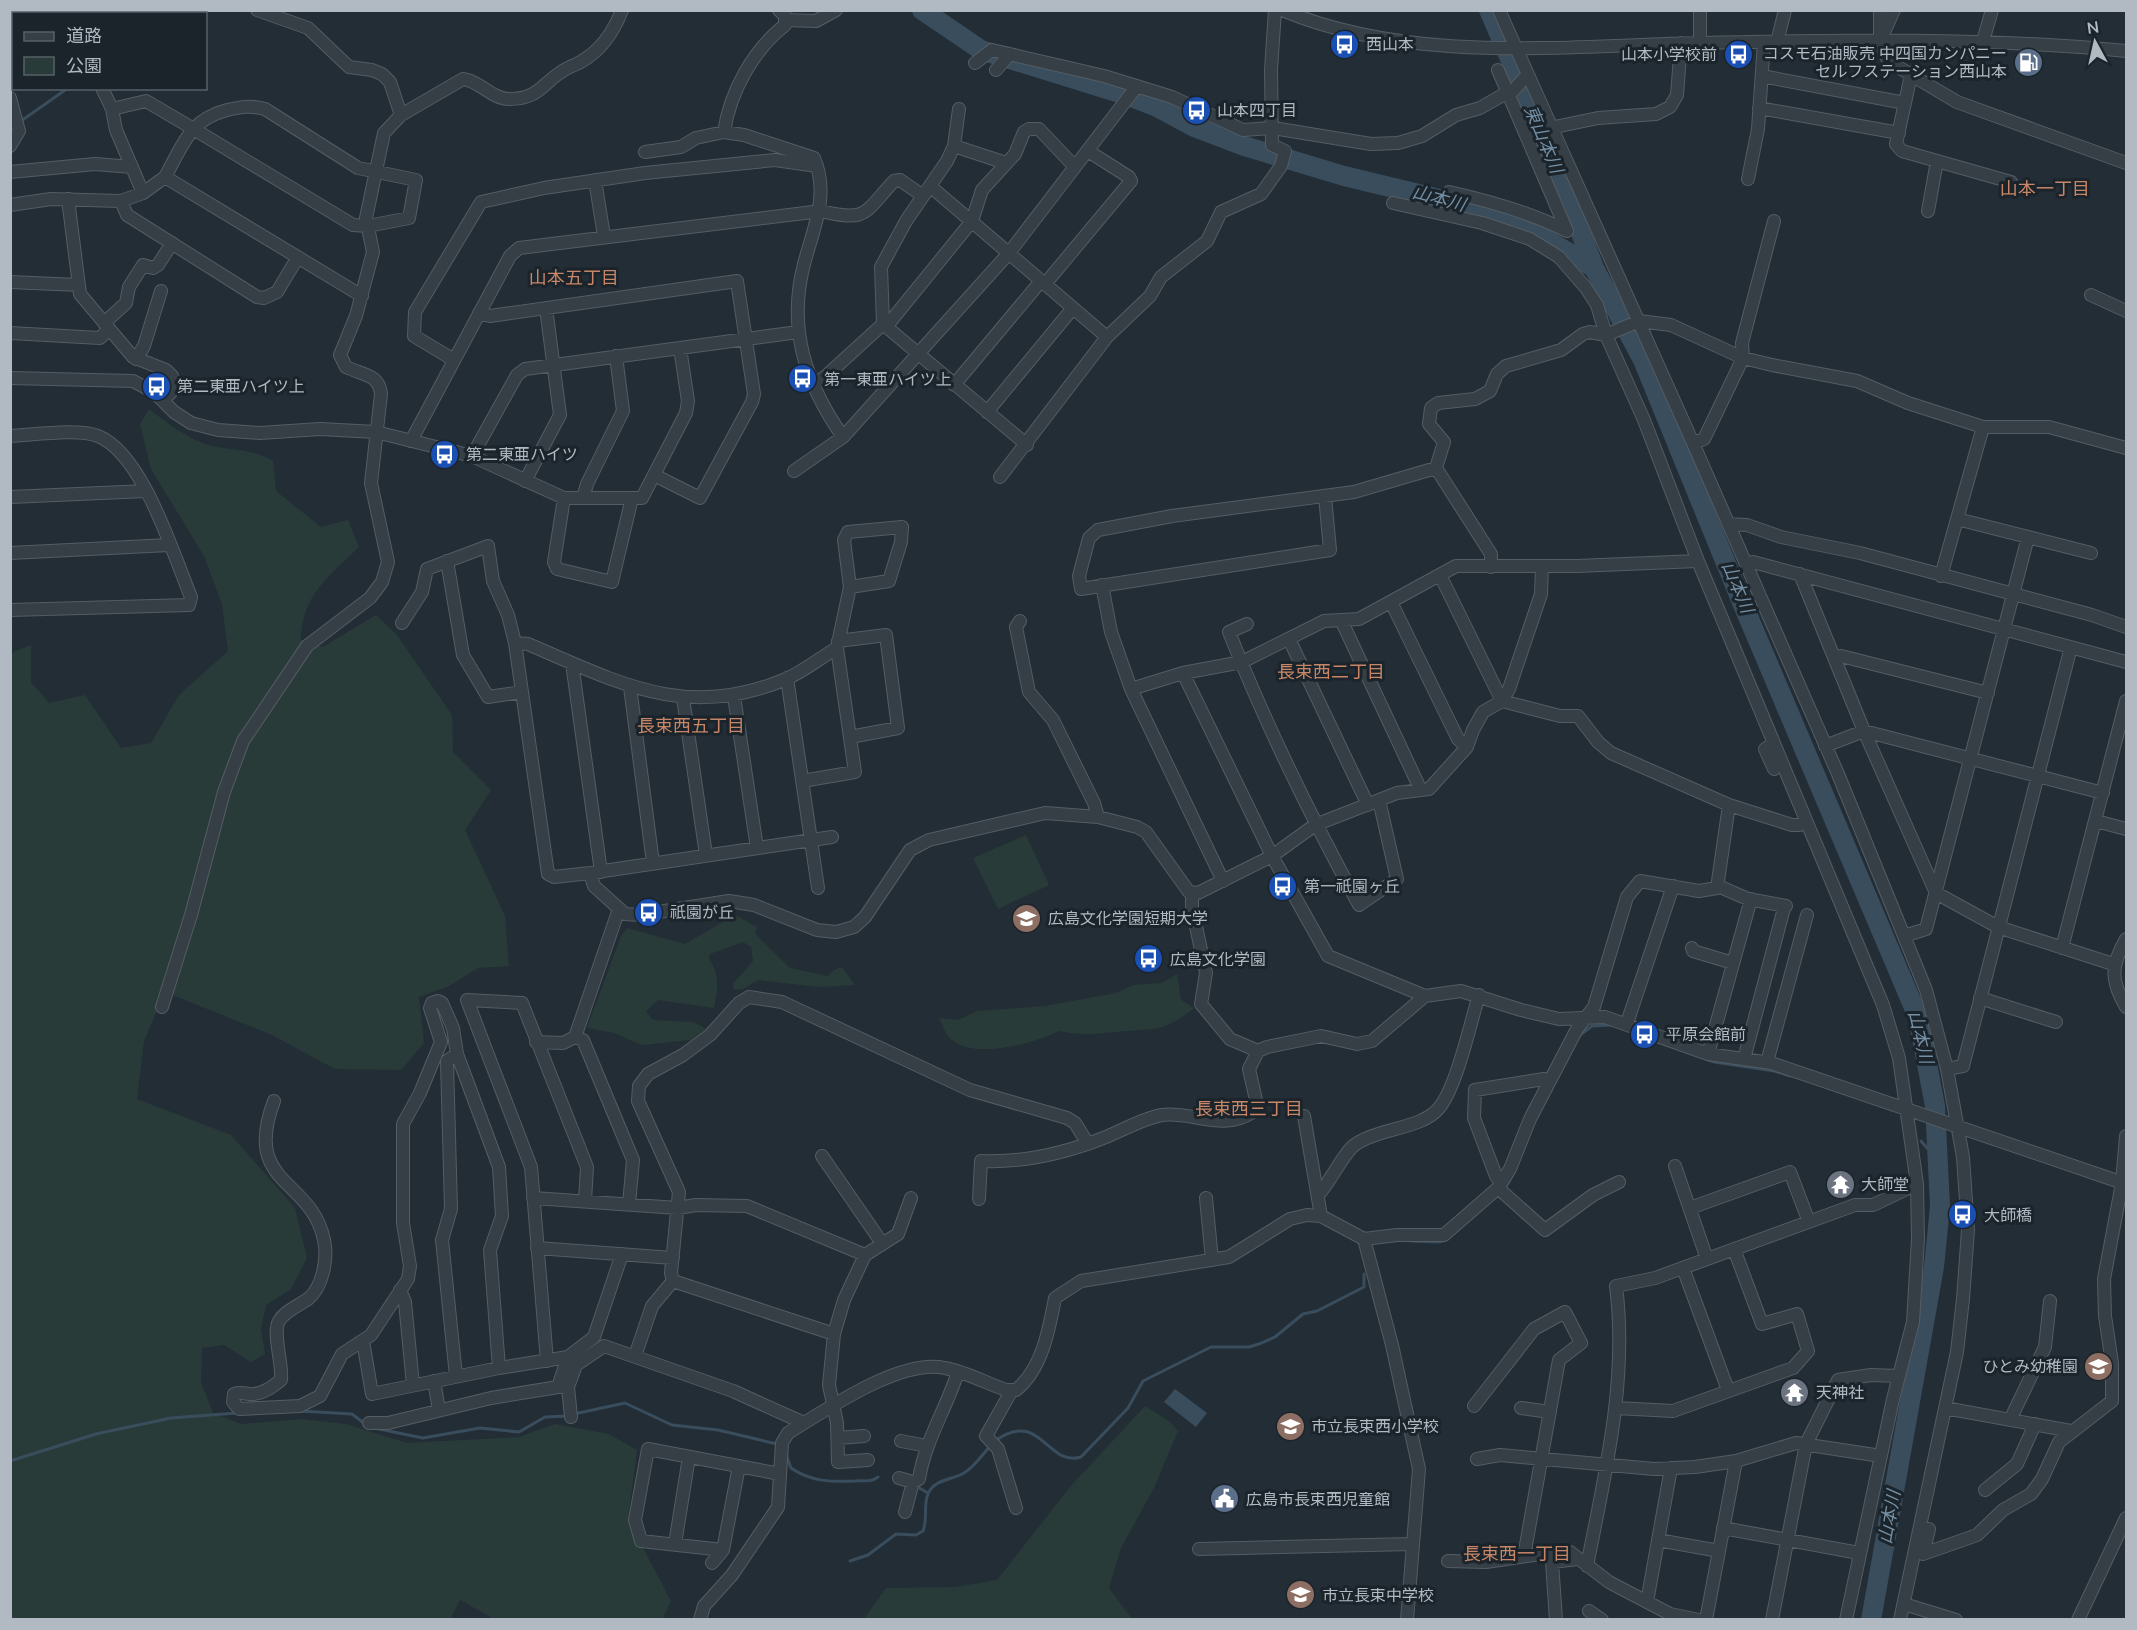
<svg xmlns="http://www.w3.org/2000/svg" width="2137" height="1630" font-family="Mulish,'Noto Sans JP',sans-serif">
  <rect width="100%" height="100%" fill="#232d36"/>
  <path fill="#283b39" d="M149 409C166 422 184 436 205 444 228 451 252 448 273 461L276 491 321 527 348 520 359 547C330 575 301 596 301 640L323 647 376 615 397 635 452 715 453 752 491 790 465 830 505 916 509 966 478 968 449 986 419 997 424 1043 401 1070 335 1069 272 1035 165 992 144 1041 137 1099 231 1135 295 1208 307 1258 291 1289 266 1305 261 1329 265 1354 251 1362 224 1345 202 1348 201 1382 213 1413 241 1424 302 1419 346 1424 407 1443 519 1437 555 1424 609 1434 637 1450 628 1519 671 1601 662 1620 494 1619 460 1600 450 1620H11V658L13 652 31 645V682L49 703 85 695 121 748 151 743 179 695 228 651 222 604 204 556 151 469 140 424Z
    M1026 835 1049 885 998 909 973 858Z
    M735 915 757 927 755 934 790 968 828 976 834 970 842 967 855 985 819 987 758 980 743 989 734 990 733 984 753 961 751 947 743 942 710 954 709 959C720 974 718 991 714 1008L658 1000 646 1011 653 1020 694 1022 706 1029 691 1040 642 1045 614 1033 587 1028 621 936 627 928 685 944Z
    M1177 974 1181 1000 1194 1008C1162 1034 1153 1028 1115 1032 1091 1034 1084 1036 1059 1031 1035 1043 967 1063 947 1035 944 1030 942 1023 939 1018L959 1020 977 1011 1045 1006 1116 993 1133 985 1162 983Z
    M1145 1406 1169 1421 1178 1431 1154 1488 1121 1548 1109 1588 1132 1619H864L886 1588 955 1587 997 1580 1070 1487Z"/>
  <path fill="#394d5d" d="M1175 1389 1207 1413 1196 1427 1164 1402Z"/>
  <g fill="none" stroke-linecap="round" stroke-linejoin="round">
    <path stroke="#394d5d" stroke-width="3" d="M122 14 123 10
      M21 121 68 88
      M1580 1035 1592 1026 1612 1025
      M1657 1042 1714 1062 1774 1071 1790 1076
      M1921 1141 1927 1148 1937 1152
      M1507 1185 1512 1176
      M1411 1241 1439 1242 1446 1240
      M300 1411 352 1414 365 1424
      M574 1414 625 1403 672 1425 718 1430 777 1444
      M374 1428 423 1438 480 1428 519 1432 545 1417 568 1416
      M995 1441C1041 1408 1046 1467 1081 1457L1128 1408 1143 1381 1211 1347H1249L1259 1344 1275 1337 1303 1314 1317 1311 1364 1287V1274
      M785 1452 791 1468C811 1482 832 1482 855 1481 865 1480 870 1483 878 1477
      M10 1461 96 1434 171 1418 237 1413
      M916 1486 928 1493
      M850 1561 868 1555 896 1534 916 1535 923 1531C928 1519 923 1505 928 1494 934 1479 952 1480 964 1473 974 1467 983 1454 991 1445"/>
    <path stroke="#394d5d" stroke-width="20" d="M922 10 981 50 1126 95 1157 107 1194 127 1244 146 1344 176 1506 215 1594 268
      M1489 10 1556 165 1594 268 1643 360 1741 600 1918 1017 1935 1106 1940 1206 1934 1267 1871 1620"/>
    <defs>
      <path id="minor" d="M257 10 308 28 349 67 372 70 382 74 390 82 401 115
        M1282 10C1411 64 1563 46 1700 43 1842 40 1985 37 2126 51
        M1499 10 1693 443 1838 774 1926 990 1947 1069 1963 1157 1968 1230 1963 1299 1957 1352 1900 1620
        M1880 10V41L1888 61 1957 102 2126 163
        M83 14 85 10
        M785 20 816 21 836 10
        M1881 39 1894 10
        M1983 41 1992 10
        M1777 42 1785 10
        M1700 43V10
        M975 63 992 50 1104 76 1172 97 1243 130 1273 128 1371 144 1398 143 1422 136 1456 115 1480 108 1501 96 1512 92 1527 75
        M996 70 1010 54
        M1911 75 1896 144 1902 151 2011 182
        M1762 76 1905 103
        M102 88 112 109 116 130 143 193 165 177 362 296
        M10 98 19 131 10 146
        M1759 108 1899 133
        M112 109 146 101 192 128 353 225 368 226 409 218 416 180 358 168 265 109C251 105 241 107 227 110 189 120 183 145 165 177
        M1550 128 1598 118 1656 114 1670 107 1677 95 1681 43
        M724 132C730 92 753 50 785 25V16L779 10
        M954 146 1006 163
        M645 152 681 147 696 138 724 132 744 135 814 158C830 195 813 229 804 264 787 329 806 384 843 437
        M10 172 95 164 132 167
        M1748 179 1758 129 1764 42
        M595 180 604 236
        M930 186 1107 337
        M1449 192C1490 201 1529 212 1567 231L1498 70
        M68 199 80 294 133 357 166 370 172 376 175 383 173 390 163 401
        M121 201 127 215 257 297 264 298 277 292 298 257
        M1393 203 1482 223 1530 239 1559 257 1586 288 1597 305 1606 335 1644 420 1698 561 1883 1005 1899 1058 1917 1184 1918 1239 1913 1322 1893 1399 1846 1620
        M10 205 51 199 121 201 143 193
        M1928 211 1937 161
        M10 282 79 285
        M1045 284 1131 181 1129 177 1088 151
        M2091 295 2126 311
        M479 313 490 316 737 281 754 394 752 402 700 498 654 475
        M104 323 126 303 129 287 143 265 153 268 158 265 172 243
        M883 324 1027 445
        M886 327 972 221 982 190 1015 154 1024 132 1029 129H1039L1075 167
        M10 333 100 338 109 329
        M136 359 144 346 161 291
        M454 360 414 336 415 312 481 202 544 188 645 173 775 160 817 166
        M10 378 133 381 154 392 174 412 191 423 218 430 260 433 320 429 376 432 472 456 564 498H642L686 413 688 401 680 348
        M814 384 826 376 883 324 881 267 906 221 947 161 954 146 959 109
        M954 385 1041 281
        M987 412 1073 308
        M10 436C33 435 78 428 98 436 143 454 173 554 191 597L189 605 10 610
        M411 441 510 256 519 248 821 211C868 222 863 214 894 181L900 180 923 196
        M1693 443 1704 439 1743 358 1742 343 1774 221
        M472 456 517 375 525 369 798 332
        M794 471 843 437 1009 253 1137 86
        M1000 477 1107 337 1150 296 1161 277 1207 241 1221 212 1261 194 1281 166 1285 151 1272 145 1271 70 1275 10
        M525 481 560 415 546 308
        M1325 496 1330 550 1081 589 1079 576 1089 538 1098 530 1172 516 1354 492 1436 468
        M10 497 146 491
        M564 498 554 562 557 569 612 582 632 498
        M583 498 587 484 623 411 616 356
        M1957 519 2091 553
        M1728 524 1747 525 1781 537 1860 553 2092 615 2126 627
        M10 553 169 545
        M447 561 463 655 488 697 522 692
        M1746 564 1753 562 2126 662
        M1491 567V554L1436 468 1444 442 1429 424 1431 408 1438 403 1475 399 1490 391 1497 374 1506 366 1561 350 1583 334 1590 332 1606 335 1639 321 1671 325 1743 358 1772 365 1857 381 1908 403 1983 427H2049L2126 448
        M1800 574 1864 731 1936 893 1998 927 2113 964
        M1440 575 1502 701 1560 716H1578L1598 742 1611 753 1729 805 1792 825H1800
        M1941 576 1983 427
        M1102 585 1111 632 1131 689 1223 881
        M1391 602 1458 739 1467 747
        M1020 621 1016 627 1029 692 1053 720 1094 803 1098 817
        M1342 622 1418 784V790
        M402 623 422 592 427 569 488 546 493 581 508 615 515 643 548 874 554 877 590 873 832 837
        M1247 624 1229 632C1266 725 1311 817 1359 905L1397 879 1379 800
        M1289 639 1368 805
        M838 641 886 635 898 728 850 737
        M515 643 528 644C619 683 687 721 786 679 804 671 820 658 837 648L850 587 844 540 848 532 902 527 901 542 889 581 850 587
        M1834 657 1841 656 1988 693
        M572 663 601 872
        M1183 673 1272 856 1328 956 1425 996 1461 991 1521 1010 1559 1019 1605 1017 1708 1054 1771 1063 2126 1184
        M787 678 818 888
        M630 687 653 863
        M1131 689 1183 673 1242 662 1324 621 1359 619 1456 566H1577L1698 561
        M734 696 757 848
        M683 698 706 855
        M1825 746 1864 731 2103 793
        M1768 747 1765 749 1774 769
        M802 781 855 772 837 648
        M2096 821 2126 829
        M590 873 594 886 625 914 639 915 729 901 754 905 817 930 836 932 854 927 865 917 910 850 929 840 1045 813 1098 817 1137 827 1146 832 1189 892 1198 893 1272 856 1315 825 1397 793 1429 789 1467 747 1473 730 1483 712 1502 701 1509 689 1541 594 1542 566
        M1718 886 1748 899 1786 906
        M1192 893V908L1206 973 1201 1004 1230 1039 1258 1051
        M1904 936 1926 929 2028 537
        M2126 939C2111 965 2110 980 2126 1007
        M1692 948 1693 951 1733 963
        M2062 948 2126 701
        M1980 998 2056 1022
        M162 1007 191 915 224 792 243 741 307 646 370 598 382 582 388 562 371 483 381 394C379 374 363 375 346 367L340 355 356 316 373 252 366 218 384 133 401 115 463 79C480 81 492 99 509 99 538 99 541 85 561 72 568 67 576 65 582 61 601 50 614 31 622 10
        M1627 1023 1673 886
        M575 1037 583 1040 633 1160 629 1204
        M536 1042 563 1043 575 1037 619 909
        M1708 1054 1751 899
        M1744 1059 1783 912
        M1767 1062 1807 915
        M1947 1069 1963 1066 2071 647
        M274 1101C242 1186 311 1177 324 1240 328 1258 323 1287 308 1299 298 1306 285 1311 279 1321 272 1333 283 1364 281 1380 273 1386 265 1393 254 1394 247 1395 242 1391 234 1394L233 1402 239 1409 300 1406 320 1396 342 1354 371 1335 408 1279 410 1266 403 1223V1124L420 1093 441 1042 430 1008 432 1003 438 1001 442 1003 453 1028 457 1054 499 1167 502 1216 490 1250 499 1368
        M1304 1116 1321 1216
        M822 1156 882 1243
        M1675 1166 1707 1259
        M1501 1183 1496 1176 1474 1118 1475 1090 1544 1079 1550 1081
        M1498 1188 1545 1230 1593 1195 1619 1182
        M1318 1195C1329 1184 1345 1150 1356 1144 1379 1128 1422 1129 1439 1108 1457 1086 1470 1024 1479 995
        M533 1198 678 1208 696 1205 747 1206 865 1255
        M1206 1198 1212 1260
        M979 1199 981 1161C1025 1163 1066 1153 1106 1137 1123 1130 1144 1118 1162 1115 1190 1111 1224 1131 1251 1113L1256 1100 1249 1069 1258 1051 1267 1047 1321 1036 1357 1044 1372 1041 1425 996
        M1690 1208 1790 1172 1809 1222
        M1364 1239 1392 1345 1419 1469 1407 1620
        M537 1248 673 1258
        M1683 1268 1728 1390
        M400 1290 405 1302 413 1385
        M834 1334 673 1281 671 1273 679 1192 638 1101 639 1086 648 1074 683 1055 710 1035 739 1003 749 997 782 1002 970 1090 1067 1118 1075 1123 1088 1144
        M363 1341 372 1394 499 1368 568 1357 594 1337 622 1254
        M635 1356 652 1306 673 1281
        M547 1361 531 1167 467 1000 522 1003 587 1167 585 1201
        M456 1376 442 1240 451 1209 447 1061 457 1054
        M434 1381 439 1410
        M558 1387H568L576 1365 604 1346 733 1391 804 1423
        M568 1387 571 1417
        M1012 1390 986 1436 998 1449 1016 1508
        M1474 1406 1534 1329 1565 1312 1581 1343 1559 1360 1524 1556
        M1521 1408 1550 1412
        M1616 1408 1673 1411 1793 1368 1808 1351 1797 1314 1762 1324 1734 1249
        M1945 1408 2071 1431
        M2010 1420 2045 1347 2050 1301
        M369 1423H388L491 1398 558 1387 568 1357
        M838 1438 864 1436
        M901 1441 927 1446
        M1477 1459 1500 1455 1654 1469 1695 1467 1736 1461 1796 1443 1881 1456
        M868 1460 838 1462 837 1423 829 1385 834 1334 844 1300 865 1255 898 1234 911 1198
        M899 1478 913 1482
        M1985 1490 2017 1464 2035 1424
        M905 1512 913 1482 919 1479C925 1441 946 1409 958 1372
        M1920 1527 1929 1529 1923 1554 1977 1535 2003 1510 2031 1494 2042 1479 2059 1442 2112 1401V1363L2105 1316 2104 1279 2122 1183 2126 1136
        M1723 1528 1859 1553
        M1658 1540 1719 1551
        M675 1544 689 1457
        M1199 1549 1412 1544
        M723 1550 641 1541 635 1520 648 1449 780 1474
        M1448 1561 1486 1562 1555 1552H1570L1609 1582 1647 1602 1670 1614 1699 1620
        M712 1563 723 1550 739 1466
        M1587 1566C1605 1474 1628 1380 1616 1286L1655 1278 1855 1205H1873L1917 1184
        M1647 1602 1671 1468
        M1904 1604 1956 1620
        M1589 1611 1602 1620
        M700 1620 704 1606 732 1575 778 1507 782 1443 788 1433C826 1410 900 1358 945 1368 966 1372 986 1383 1006 1390H1016C1042 1369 1049 1330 1055 1298L1081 1281 1229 1257 1290 1219 1307 1215 1321 1216 1364 1239 1397 1235H1444L1498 1188 1510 1169 1530 1119 1577 1029 1594 1007 1627 897 1640 881 1699 891 1717 888 1729 805
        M1556 1620 1552 1562 1578 1559
        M1706 1620 1736 1461
        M1772 1620 1806 1444 1838 1380 1871 1375 1899 1376
        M2078 1620 2126 1518"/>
    </defs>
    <use href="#minor" stroke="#545d64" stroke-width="14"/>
    <use href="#minor" stroke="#363f46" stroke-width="12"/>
  </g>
  <defs>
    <symbol id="bus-disc" viewBox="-11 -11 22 22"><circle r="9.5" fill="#1a4fb4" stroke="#1b242b"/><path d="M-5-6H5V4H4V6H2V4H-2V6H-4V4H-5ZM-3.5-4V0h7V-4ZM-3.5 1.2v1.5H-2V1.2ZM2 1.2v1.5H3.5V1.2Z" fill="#fff"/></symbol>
    <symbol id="fuel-disc" viewBox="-11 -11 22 22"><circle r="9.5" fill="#5c6f8a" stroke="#1b242b"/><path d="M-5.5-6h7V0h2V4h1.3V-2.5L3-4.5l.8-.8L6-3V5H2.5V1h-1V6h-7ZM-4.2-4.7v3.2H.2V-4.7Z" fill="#fff"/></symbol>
    <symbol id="university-disc" viewBox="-11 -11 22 22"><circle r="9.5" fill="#8d6e63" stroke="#1b242b"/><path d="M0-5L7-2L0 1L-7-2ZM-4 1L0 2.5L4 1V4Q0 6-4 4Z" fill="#fff"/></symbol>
    <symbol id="temple-disc" viewBox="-11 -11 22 22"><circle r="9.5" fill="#6b7280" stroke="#1b242b"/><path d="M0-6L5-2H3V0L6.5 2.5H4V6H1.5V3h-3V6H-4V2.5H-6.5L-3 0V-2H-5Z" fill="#fff"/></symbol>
    <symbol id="school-disc" viewBox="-11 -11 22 22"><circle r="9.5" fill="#8d6e63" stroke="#1b242b"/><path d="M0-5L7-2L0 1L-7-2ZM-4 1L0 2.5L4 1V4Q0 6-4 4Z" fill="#fff"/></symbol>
    <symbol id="civic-disc" viewBox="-11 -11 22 22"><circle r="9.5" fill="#5c6f8a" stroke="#1b242b"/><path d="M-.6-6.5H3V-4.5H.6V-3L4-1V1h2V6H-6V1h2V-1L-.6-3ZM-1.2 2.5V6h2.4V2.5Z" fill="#fff"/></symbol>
  </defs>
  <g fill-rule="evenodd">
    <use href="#bus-disc" x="1328" y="28" width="33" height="33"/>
    <use href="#bus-disc" x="1722" y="38" width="33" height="33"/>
    <use href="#fuel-disc" x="2012" y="46" width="33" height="33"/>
    <use href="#bus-disc" x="1180" y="94" width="33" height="33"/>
    <use href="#bus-disc" x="786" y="362" width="33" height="33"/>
    <use href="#bus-disc" x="140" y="370" width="33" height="33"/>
    <use href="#bus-disc" x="428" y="438" width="33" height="33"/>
    <use href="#bus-disc" x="1266" y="870" width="33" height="33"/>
    <use href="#bus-disc" x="632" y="896" width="33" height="33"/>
    <use href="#university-disc" x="1010" y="902" width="33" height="33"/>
    <use href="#bus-disc" x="1132" y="942" width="33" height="33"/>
    <use href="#bus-disc" x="1628" y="1018" width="33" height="33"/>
    <use href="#temple-disc" x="1824" y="1168" width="33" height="33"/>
    <use href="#bus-disc" x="1946" y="1198" width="33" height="33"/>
    <use href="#school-disc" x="2082" y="1350" width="33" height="33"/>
    <use href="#temple-disc" x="1778" y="1376" width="33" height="33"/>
    <use href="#school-disc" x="1274" y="1410" width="33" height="33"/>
    <use href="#civic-disc" x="1208" y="1482" width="33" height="33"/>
    <use href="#school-disc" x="1284" y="1578" width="33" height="33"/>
  </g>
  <g text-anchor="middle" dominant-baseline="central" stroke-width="6" stroke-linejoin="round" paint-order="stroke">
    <g font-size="16" fill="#b1bac3" stroke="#1b242b" text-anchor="start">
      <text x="1366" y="44">西山本</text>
      <text x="2007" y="53" text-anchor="end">コスモ石油販売 中四国カンパニー<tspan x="2007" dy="18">セルフステーション西山本</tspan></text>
      <text x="1717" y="54" text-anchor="end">山本小学校前</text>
      <text x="1217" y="110">山本四丁目</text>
      <text x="824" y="379">第一東亜ハイツ上</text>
      <text x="177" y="386">第二東亜ハイツ上</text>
      <text x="466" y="454">第二東亜ハイツ</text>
      <text x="1304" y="886">第一祇園ヶ丘</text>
      <text x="670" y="912">祇園が丘</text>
      <text x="1048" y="918">広島文化学園短期大学</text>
      <text x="1170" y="959">広島文化学園</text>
      <text x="1666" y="1034">平原会館前</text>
      <text x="1861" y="1184">大師堂</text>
      <text x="1984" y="1215">大師橋</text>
      <text x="2078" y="1366" text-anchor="end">ひとみ幼稚園</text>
      <text x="1816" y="1392">天神社</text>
      <text x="1311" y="1426">市立長束西小学校</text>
      <text x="1246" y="1499">広島市長束西児童館</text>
      <text x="1322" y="1595">市立長束中学校</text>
    </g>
    <g font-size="18" font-style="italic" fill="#748ea3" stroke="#1b242b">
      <text transform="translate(1544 139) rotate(67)">東山本川</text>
      <text transform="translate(1439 198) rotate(15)">山本川</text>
      <text transform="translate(1738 587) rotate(67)">山本川</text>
      <text transform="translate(1921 1037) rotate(76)">山本川</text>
      <text transform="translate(1889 1517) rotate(-80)">山本川</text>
    </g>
    <g font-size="18" fill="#c78667" stroke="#1b242b">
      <text x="2045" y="188">山本一丁目</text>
      <text x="574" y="277">山本五丁目</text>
      <text x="1331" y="671">長束西二丁目</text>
      <text x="691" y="725">長束西五丁目</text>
      <text x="1249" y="1108">長束西三丁目</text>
      <text x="1517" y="1553">長束西一丁目</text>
    </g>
  </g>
  <rect width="2137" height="1630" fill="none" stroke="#b1bac3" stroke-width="24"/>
  <rect x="12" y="12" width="195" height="78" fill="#1b242b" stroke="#576068" stroke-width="1.5"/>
  <rect x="24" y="32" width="30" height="9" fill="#363f46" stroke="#576068" stroke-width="1.5"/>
  <text x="66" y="42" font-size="18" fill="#b1bac3">道路</text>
  <rect x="24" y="57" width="30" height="18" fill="#283b39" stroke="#576068" stroke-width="1.5"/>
  <text x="66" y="72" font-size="18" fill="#b1bac3">公園</text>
  <g transform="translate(2095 42) rotate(352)" stroke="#1b242b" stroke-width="4.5" paint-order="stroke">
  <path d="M0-4.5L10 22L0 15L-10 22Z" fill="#b1bac3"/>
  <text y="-9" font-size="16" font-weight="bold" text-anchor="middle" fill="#b1bac3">N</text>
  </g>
</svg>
